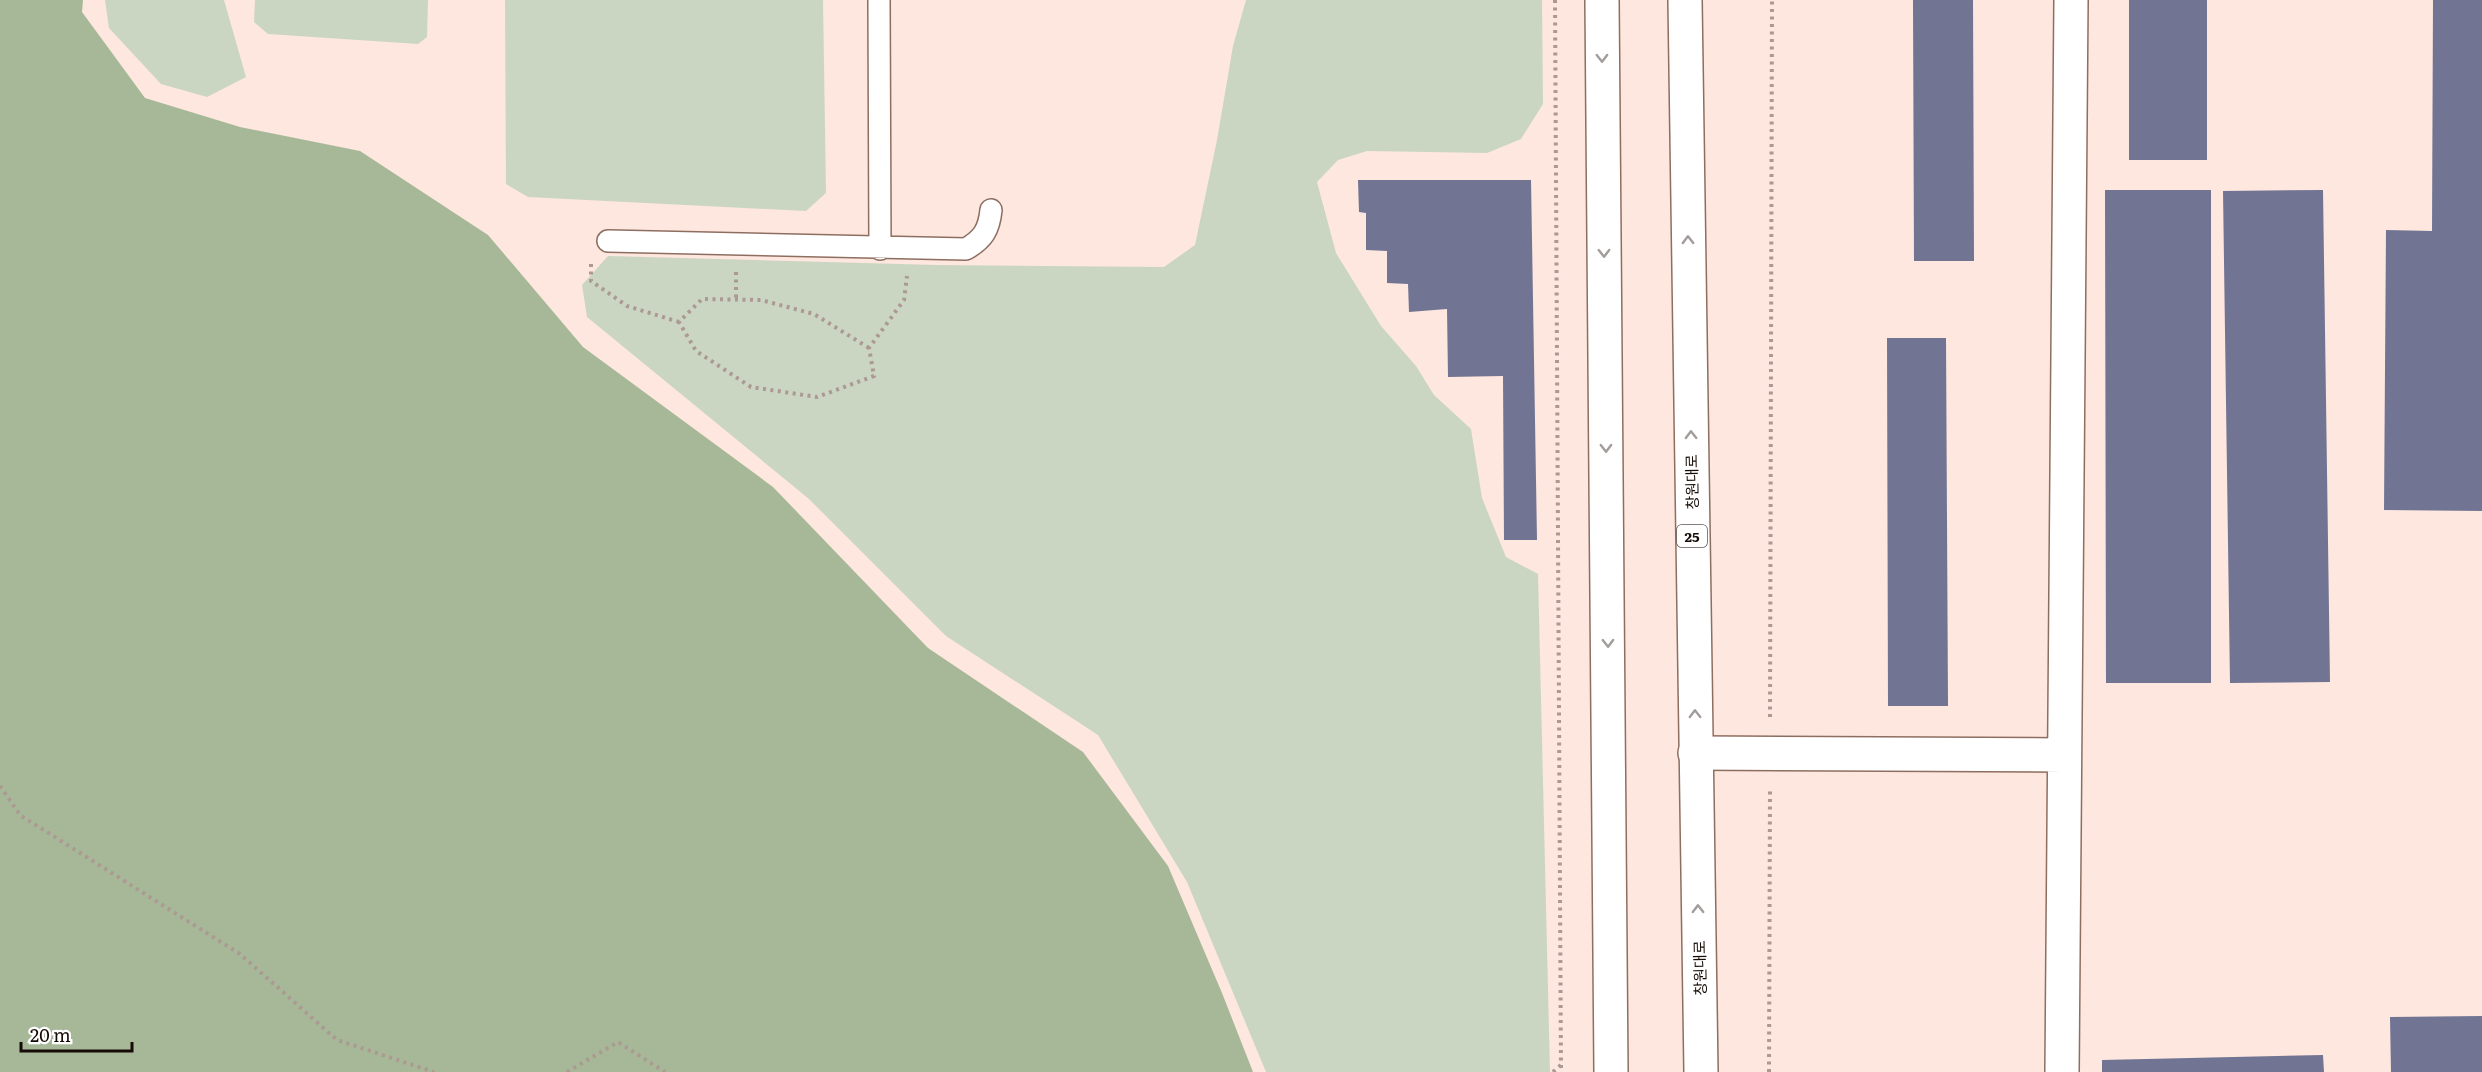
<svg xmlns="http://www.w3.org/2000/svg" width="2482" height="1072" font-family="Literata,'Noto Sans KR',serif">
  <rect width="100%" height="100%" fill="#fde7de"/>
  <path fill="#cbd6c2" d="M105 0H224L246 77 207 97 161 84 109 28Z
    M255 0H428L427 37 418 44 268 34 254 22Z
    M505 0H823L826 193 806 211 528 197 506 184Z
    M1246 0H1542L1543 104 1521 139 1487 153 1367 151 1338 160 1317 182 1336 253 1381 326 1416 366 1434 395 1471 429 1482 498 1506 557 1538 574 1550 1072H1266L1187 882 1098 735 946 636 809 499 587 317 582 285 608 256 937 265 1164 267 1195 245 1217 140 1233 46Z"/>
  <path fill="#a7b898" d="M0 0H83L82 12 145 98 240 127 360 151 488 235 583 347 773 487 928 648 1083 752 1168 866 1222 993 1253 1072H0Z"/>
  <path fill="#717493" d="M1913 0H1973L1974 261H1914Z
    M2129 0H2207V160H2129Z
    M2433 0H2482V511L2384 510 2386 230 2432 231Z
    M1358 180H1531L1537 540H1504L1503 376 1448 377 1447 309 1409 312 1408 284 1387 283V251L1366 250V213L1359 212Z
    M2105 190H2211V683H2106Z
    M2323 190 2330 682 2230 683 2223 191Z
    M1887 338H1946L1948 706H1888Z
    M2482 1016V1072H2391L2390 1017Z
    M2323 1055 2324 1072H2102V1060Z"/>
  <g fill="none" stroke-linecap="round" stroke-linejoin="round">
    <defs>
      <path id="service" d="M879 0 880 249
        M608 241 966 249C983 239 989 230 991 210"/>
      <path id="minor" d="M1695 753 2064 755
        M2062 1072 2071 0"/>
      <path id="primary" d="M1602 0 1611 1072
        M1685 0 1701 1072"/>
    </defs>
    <use href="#service" stroke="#8e6e60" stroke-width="24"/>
    <use href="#minor" stroke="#8e6e60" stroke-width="36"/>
    <use href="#primary" stroke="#8e6e60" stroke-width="36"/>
    <path stroke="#ab9992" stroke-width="4" stroke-dasharray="3 4.5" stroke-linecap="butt" d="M1555 0 1561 1072
      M591 264V281L627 306 679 322
      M736 272V300
      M869 348 814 314 761 300 702 299 679 322 696 351 751 387 817 397 874 376 869 348 904 300 907 276
      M1770 717 1772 0
      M0 786 20 815 240 954 337 1040 434 1072
      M567 1072 618 1042 665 1072
      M1553 1072 1561 1065
      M1769 1072 1770 788"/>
    <use href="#service" stroke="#fff" stroke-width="21"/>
    <use href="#minor" stroke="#fff" stroke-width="33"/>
    <use href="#primary" stroke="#fff" stroke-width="33"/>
  </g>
  <defs><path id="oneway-chevron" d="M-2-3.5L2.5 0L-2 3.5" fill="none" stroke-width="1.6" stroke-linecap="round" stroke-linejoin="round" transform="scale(1.5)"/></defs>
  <g stroke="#a29d9b">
    <use href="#oneway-chevron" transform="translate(1602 58) rotate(89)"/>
    <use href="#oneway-chevron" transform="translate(1688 240) rotate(-91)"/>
    <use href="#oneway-chevron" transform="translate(1604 253) rotate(89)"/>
    <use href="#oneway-chevron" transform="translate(1691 435) rotate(-91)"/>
    <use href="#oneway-chevron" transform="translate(1606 448) rotate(89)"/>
    <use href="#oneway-chevron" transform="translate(1608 643) rotate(89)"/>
    <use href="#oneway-chevron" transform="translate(1695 714) rotate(-91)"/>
    <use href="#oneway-chevron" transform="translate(1698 909) rotate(-91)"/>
  </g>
  <g text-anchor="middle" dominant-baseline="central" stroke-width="5" stroke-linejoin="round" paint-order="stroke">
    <rect fill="#fff" stroke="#5c5451" stroke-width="1.5" x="1677" y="525" width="30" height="22" rx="4.5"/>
    <g font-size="14" font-weight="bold" fill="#160b06">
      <text x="1692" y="536">25</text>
    </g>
    <g font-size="15" fill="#160b06" stroke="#fff">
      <text transform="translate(1691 482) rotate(-91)">창원대로</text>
      <text transform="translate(1699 968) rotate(-91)">창원대로</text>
    </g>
  </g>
  <path d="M21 1042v9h111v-9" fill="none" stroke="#160b06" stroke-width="3"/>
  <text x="30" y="1042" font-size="18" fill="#160b06" stroke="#ffffff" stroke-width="4.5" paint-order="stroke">20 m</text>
</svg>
